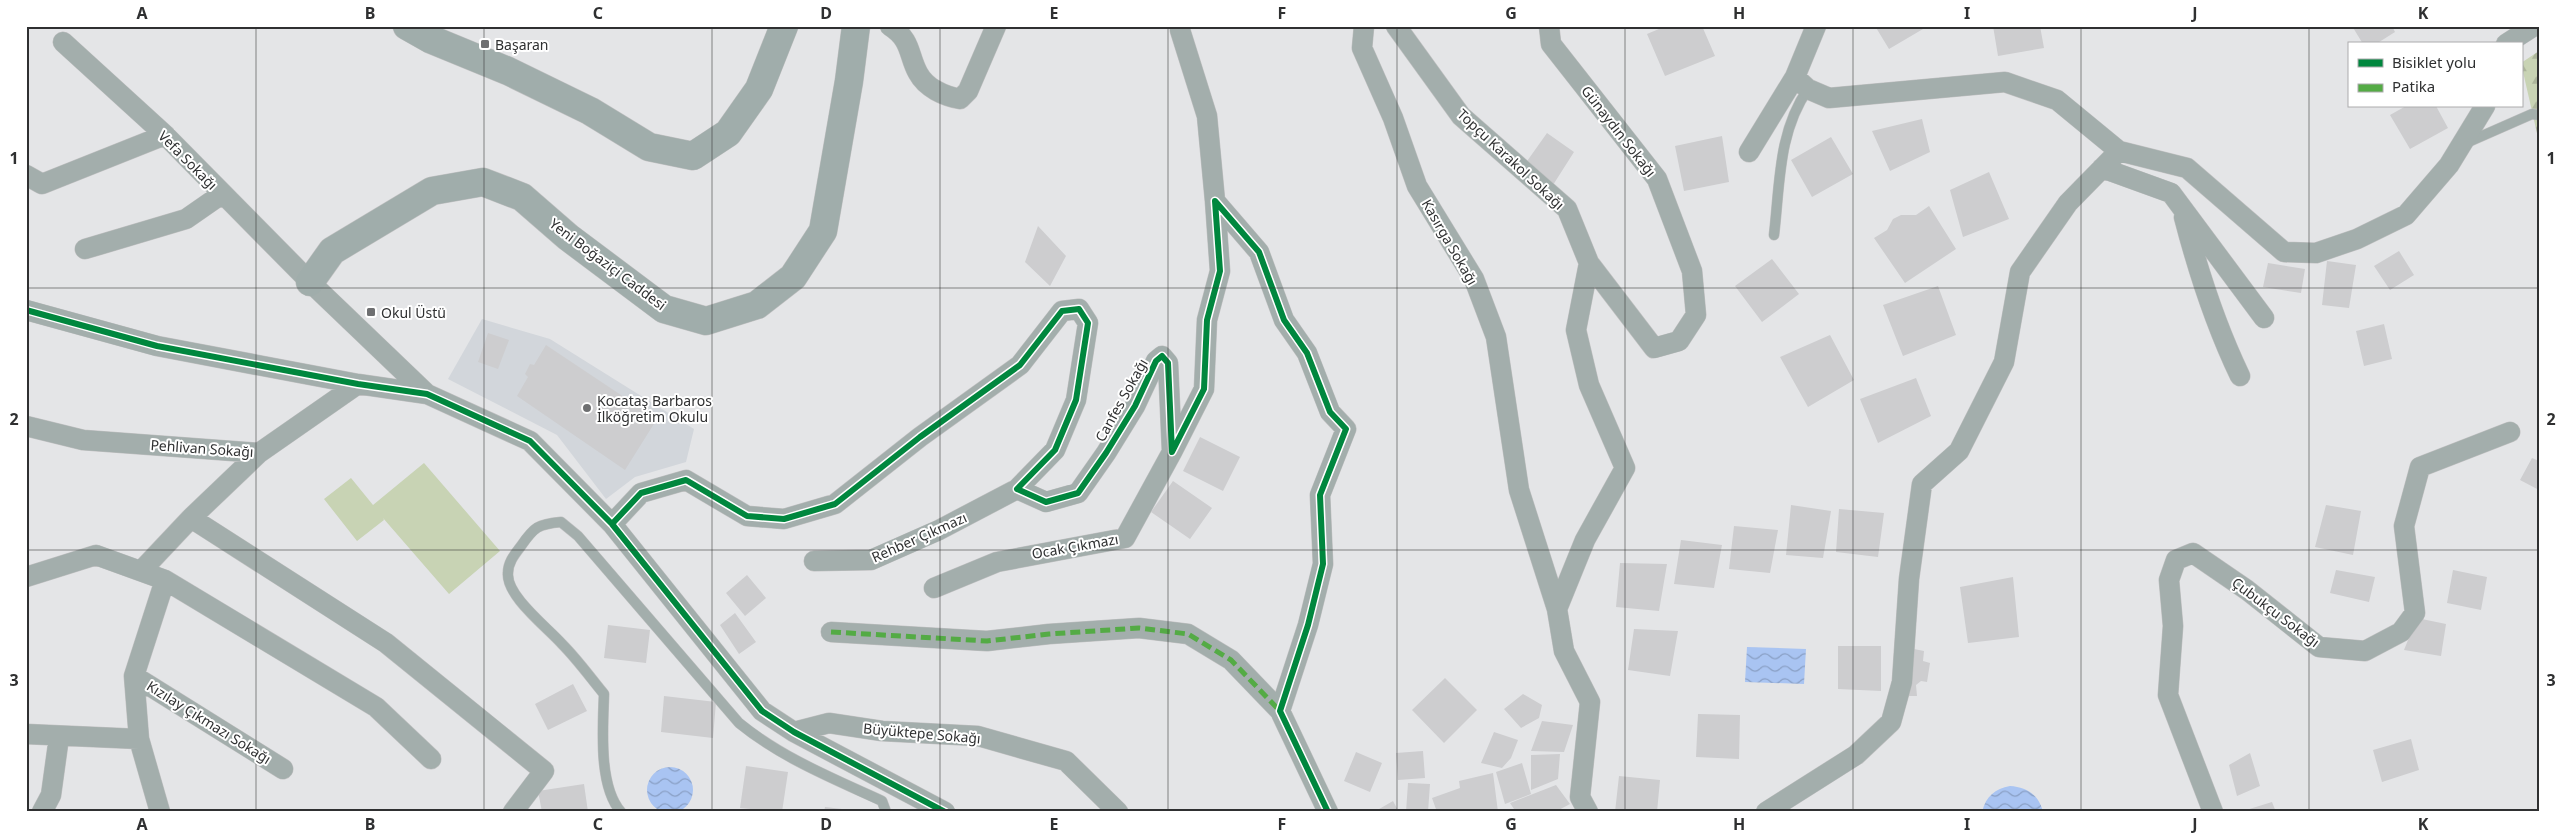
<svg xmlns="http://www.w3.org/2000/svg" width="2565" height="838" font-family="'Noto Sans',sans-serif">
  <defs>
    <pattern id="forest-firs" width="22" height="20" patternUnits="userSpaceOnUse" patternTransform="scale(1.25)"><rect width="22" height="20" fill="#c8d3b4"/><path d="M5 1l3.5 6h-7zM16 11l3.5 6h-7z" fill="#acb59b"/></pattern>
    <pattern id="water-waves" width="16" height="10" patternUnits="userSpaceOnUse" patternTransform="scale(1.25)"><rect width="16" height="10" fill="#a9c4f2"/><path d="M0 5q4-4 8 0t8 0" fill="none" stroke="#8aa0c5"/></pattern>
  </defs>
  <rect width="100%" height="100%" fill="#e4e5e7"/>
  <path fill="#d2d6db" d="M482 319 550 339 694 429 686 462 635 477 606 499 557 435 448 379Z"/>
  <path fill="#c8d3b4" d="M424 463 500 551 449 594 383 518 384 520 357 541 324 499 351 478 373 505Z"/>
  <path fill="url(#forest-firs)" d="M2539 51V142L2521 63Z"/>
  <path fill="url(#water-waves)" d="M1747 647 1806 649 1804 684 1745 682Z
    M647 790a23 23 0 1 1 46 0a23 23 0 1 1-46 0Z
    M2010 786C2027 787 2039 795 2043 812H1982C1986 796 1995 789 2010 786Z"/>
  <path fill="#cdcdcf" d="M1666 26H1702L1715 56 1665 76 1647 34Z
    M1875 26H1921L1923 29 1889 49Z
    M1993 26H2040L2044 48 1998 56Z
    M2352 26H2392L2395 32 2376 44H2363Z
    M2406 106H2436L2448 128 2410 149 2390 115Z
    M1922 119 1930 152 1890 171 1872 131Z
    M1547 133 1574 152 1553 185 1525 164Z
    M1722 136 1729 182 1684 191 1675 146Z
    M1831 137 1853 174 1812 197 1791 160Z
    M1989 172 2009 219 1963 237 1950 190Z
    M1929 206 1956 249 1905 283 1874 238 1887 230 1893 219 1901 215H1916Z
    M1038 226 1066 256 1050 286 1025 262Z
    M2399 251 2414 275 2390 290 2374 266Z
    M1772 259 1799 294 1762 322 1735 286Z
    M2327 261 2356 265 2349 308 2322 305Z
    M2268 263 2305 269 2301 293 2263 287Z
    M1938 286 1956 335 1903 356 1883 305Z
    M2384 324 2392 359 2364 366 2356 331Z
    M488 333 509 340 498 369 478 362Z
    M1830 335 1854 380 1808 407 1780 357Z
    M546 345 657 419 625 470 517 396 528 377 525 374 530 364 534 365Z
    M1916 378 1931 416 1878 443 1860 399Z
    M1200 437 1240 457 1223 491 1183 471Z
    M2532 458 2539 461V490L2520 480Z
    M1173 481 1212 508 1190 539 1151 512Z
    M1791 505 1831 511 1823 558 1786 555Z
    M2326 505 2361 511 2353 555 2315 547Z
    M1839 509 1884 513 1878 557 1836 552Z
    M1734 526 1778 530 1770 573 1729 569Z
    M1681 540 1722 545 1714 588 1674 584Z
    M1620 563 1667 564 1659 611 1616 607Z
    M2336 570 2375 577 2369 602 2330 593Z
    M2453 570 2487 577 2481 610 2447 603Z
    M747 575 766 598 745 616 726 593Z
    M2013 577 2019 637 1968 643 1960 587Z
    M735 613 756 642 739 654 720 625Z
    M2417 618 2446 624 2441 656 2404 650Z
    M608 625 650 630 646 663 604 658Z
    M1634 629 1678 631 1670 676 1628 670Z
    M1838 646H1881V691L1838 689Z
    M1909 648 1924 651 1923 661 1930 663 1927 682 1921 681 1916 685 1917 696H1904Z
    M1445 678 1477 710 1444 743 1412 710Z
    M573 684 587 711 548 730 535 704Z
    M1523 694 1542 705 1539 718 1521 728 1504 709Z
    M664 696 716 702 713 738 661 732Z
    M1698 714 1740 715 1739 759 1696 757Z
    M1542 721 1573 725 1564 752 1531 751Z
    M1494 732 1518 740 1511 758 1502 768 1481 763Z
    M2411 739 2419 770 2382 782 2373 750Z
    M1423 751 1425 778 1398 780 1396 753Z
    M1356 752 1382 763 1370 792 1344 781Z
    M2250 753 2260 786 2237 796 2229 765Z
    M1560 754 1558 779 1531 790V755Z
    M1522 763 1531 794 1505 804 1496 772Z
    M746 766 788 772 782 812 740 808Z
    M1493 773 1498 812H1437L1432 798 1460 788 1459 781Z
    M1619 776 1660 780 1657 812H1615Z
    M1408 783 1430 784 1428 812H1406Z
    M584 784 588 812H542L538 791Z
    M1556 785 1570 804 1555 812H1516L1510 803Z
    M1393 801 1399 812H1374Z
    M2272 802 2276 812H2243V811Z
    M825 807 859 811V812H824Z"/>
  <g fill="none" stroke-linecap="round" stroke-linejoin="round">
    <defs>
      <path id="lane" d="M2466 143 2532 114 2539 115
        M1774 235C1780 184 1778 132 1808 89
        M621 812C598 786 603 727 604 694 590 677 577 659 562 644 547 627 506 596 508 573 508 562 515 554 521 546 534 527 538 524 561 522L578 536 739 723C782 758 832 778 882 801L886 812"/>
      <path id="street" d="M890 26C912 40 908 55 918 73 926 88 944 96 960 99L968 91 996 26
        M1364 26 1362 48 1393 118 1417 186 1474 279 1496 337 1519 490 1557 609
        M1396 26 1461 116 1567 209 1589 263 1576 330 1589 385 1625 468 1585 540 1557 609 1564 651 1590 702 1580 797 1588 812
        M1549 26 1551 44 1657 179 1692 271 1696 315 1679 341 1654 348 1589 263
        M1180 30 1207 116 1215 201
        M63 42 165 135 310 282 427 394
        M2506 44 2534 26
        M1795 77 1808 89 1829 98 2005 82 2057 100 2119 151 2187 168 2284 252 2316 253 2357 239 2406 215 2449 165 2485 106
        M1749 152 1795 77 1816 26
        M2102 168 2171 193 2264 318
        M26 175 42 184 165 135
        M2184 217C2198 271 2216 326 2240 376
        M85 249 186 219 222 194
        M26 310 157 346 358 384 427 394 530 441 612 524 762 711 794 732 945 812
        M26 426 83 440 259 453 358 384
        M191 518 386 643 544 771 513 812
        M612 524 641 493 686 480 747 516 784 519 835 504 920 437 1020 365 1062 311 1079 309 1088 323 1076 400 1055 450 1017 489 1046 502 1078 493 1106 453 1135 406 1156 361 1162 356 1168 363 1172 452 1204 389 1207 320 1220 271 1215 201 1259 252 1284 320 1307 353 1330 412 1346 429 1320 495 1323 564 1308 625 1280 711 1328 812
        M814 561 871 560 939 530 1017 489
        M142 570 191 518 259 453
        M26 577 96 555 165 580 376 707 431 759
        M934 588 997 562 1125 538 1172 452
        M831 632 987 641 1049 634 1139 628 1188 634 1231 660 1280 711
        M134 676 283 769
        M794 732 829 723 882 731 978 736 1066 761 1118 812
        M26 734 139 739
        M42 812 51 795 59 737
        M160 812 139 739 134 676 165 580
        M1766 812 1856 755 1891 722 1902 682 1909 579 1922 484 1959 451 2004 362 2020 272 2068 203 2119 151
        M2213 812 2168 695 2173 626 2169 580 2176 560 2193 553 2247 590 2319 647 2365 651 2401 632 2415 613 2404 526 2420 467 2510 432"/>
      <path id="secondary" d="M407 26 430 39 508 71 590 111 649 147 693 156 728 133 759 89 784 26
        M310 282 332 251 432 191 483 182 522 197 568 237 664 309 706 321 757 305 793 277 823 231 849 81 856 26"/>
    </defs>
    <use href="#lane" stroke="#c1c1c2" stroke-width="11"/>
    <use href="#street" stroke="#c1c1c2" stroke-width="21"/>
    <use href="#secondary" stroke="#c1c1c2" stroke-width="29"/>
    <use href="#lane" stroke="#a3aeac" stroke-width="10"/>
    <use href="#street" stroke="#a3aeac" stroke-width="20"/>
    <use href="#secondary" stroke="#a0adab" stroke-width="28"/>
    <path stroke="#54ab45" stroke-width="5" stroke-dasharray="10 5" stroke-linecap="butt" d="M831 632 987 641 1049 634 1139 628 1188 634 1231 660 1280 711"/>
    <defs>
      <path id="cycleway" d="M26 310 157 346 358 384 427 394 530 441 612 524 762 711 794 732 945 812
        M612 524 641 493 686 480 747 516 784 519 835 504 920 437 1020 365 1062 311 1079 309 1088 323 1076 400 1055 450 1017 489 1046 502 1078 493 1106 453 1135 406 1156 361 1162 356 1168 363 1172 452 1204 389 1207 320 1220 271 1215 201 1259 252 1284 320 1307 353 1330 412 1346 429 1320 495 1323 564 1308 625 1280 711 1328 812"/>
    </defs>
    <use href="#cycleway" stroke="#fff" stroke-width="9"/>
    <use href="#cycleway" stroke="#00873e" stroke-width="6"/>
  </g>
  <path fill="none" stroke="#2f3031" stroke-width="1" stroke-opacity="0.55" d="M256 26V812M484 26V812M712 26V812M940 26V812M1168 26V812M1397 26V812M1625 26V812M1853 26V812M2081 26V812M2309 26V812M26 288H2539M26 550H2539"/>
  <g fill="#6e6f71" stroke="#fff" stroke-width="2">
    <rect x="480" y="39" width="10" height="10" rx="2.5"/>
    <rect x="366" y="307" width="10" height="10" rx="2.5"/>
    <circle cx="587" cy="408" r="5"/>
  </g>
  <g text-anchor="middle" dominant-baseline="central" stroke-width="4" stroke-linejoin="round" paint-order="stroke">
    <g font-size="14" fill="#2f3031" stroke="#fff" text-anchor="start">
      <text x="495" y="44">Başaran</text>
      <text x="381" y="312">Okul Üstü</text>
      <text x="597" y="400">Kocataş Barbaros<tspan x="597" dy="16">İlköğretim Okulu</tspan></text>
    </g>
    <g font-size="14" fill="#2f3031" stroke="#fff">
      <text transform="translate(1619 131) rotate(52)">Günaydın Sokağı</text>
      <text transform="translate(1511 159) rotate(43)">Topçu Karakol Sokağı</text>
      <text transform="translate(188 160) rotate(45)">Vefa Sokağı</text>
      <text transform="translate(1450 242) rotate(60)">Kasırga Sokağı</text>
      <text transform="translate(608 264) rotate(37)">Yeni Boğaziçi Caddesi</text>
      <text transform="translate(1121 400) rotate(-61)">Canfes Sokağı</text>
      <text transform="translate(202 448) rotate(4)">Pehlivan Sokağı</text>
      <text transform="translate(919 537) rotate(-24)">Rehber Çıkmazı</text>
      <text transform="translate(1075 546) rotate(-10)">Ocak Çıkmazı</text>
      <text transform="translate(2276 612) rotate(37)">Çubukçu Sokağı</text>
      <text transform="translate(209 722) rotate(32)">Kızılay Çıkmazı Sokağı</text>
      <text transform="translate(922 733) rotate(5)">Büyüktepe Sokağı</text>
    </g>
  </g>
  <rect width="2565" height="838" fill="none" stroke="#ffffff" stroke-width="55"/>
  <rect x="2348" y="42" width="175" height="65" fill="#ffffff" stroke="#acacad"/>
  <rect x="2358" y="59" width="25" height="8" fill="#00873e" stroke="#acacad"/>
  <text x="2392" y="68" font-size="15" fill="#2f3031">Bisiklet yolu</text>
  <rect x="2358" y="84" width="25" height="8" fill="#54ab45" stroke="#acacad"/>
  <text x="2392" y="92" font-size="15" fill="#2f3031">Patika</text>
  <rect x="28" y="28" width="2510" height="782" fill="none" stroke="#2f3031" stroke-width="2"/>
  <g font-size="16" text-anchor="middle" font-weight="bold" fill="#2f3031">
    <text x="142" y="19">A</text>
    <text x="370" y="19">B</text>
    <text x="598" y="19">C</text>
    <text x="826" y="19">D</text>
    <text x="1054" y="19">E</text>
    <text x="1282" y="19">F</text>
    <text x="1511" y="19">G</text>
    <text x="1739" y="19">H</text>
    <text x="1967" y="19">I</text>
    <text x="2195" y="19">J</text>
    <text x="2423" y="19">K</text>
    <text x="14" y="164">1</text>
    <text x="2551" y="164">1</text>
    <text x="14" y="425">2</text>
    <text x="2551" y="425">2</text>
    <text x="14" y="686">3</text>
    <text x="2551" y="686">3</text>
    <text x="142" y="830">A</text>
    <text x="370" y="830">B</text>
    <text x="598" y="830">C</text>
    <text x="826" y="830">D</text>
    <text x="1054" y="830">E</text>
    <text x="1282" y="830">F</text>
    <text x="1511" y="830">G</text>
    <text x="1739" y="830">H</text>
    <text x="1967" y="830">I</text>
    <text x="2195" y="830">J</text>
    <text x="2423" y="830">K</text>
  </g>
</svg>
